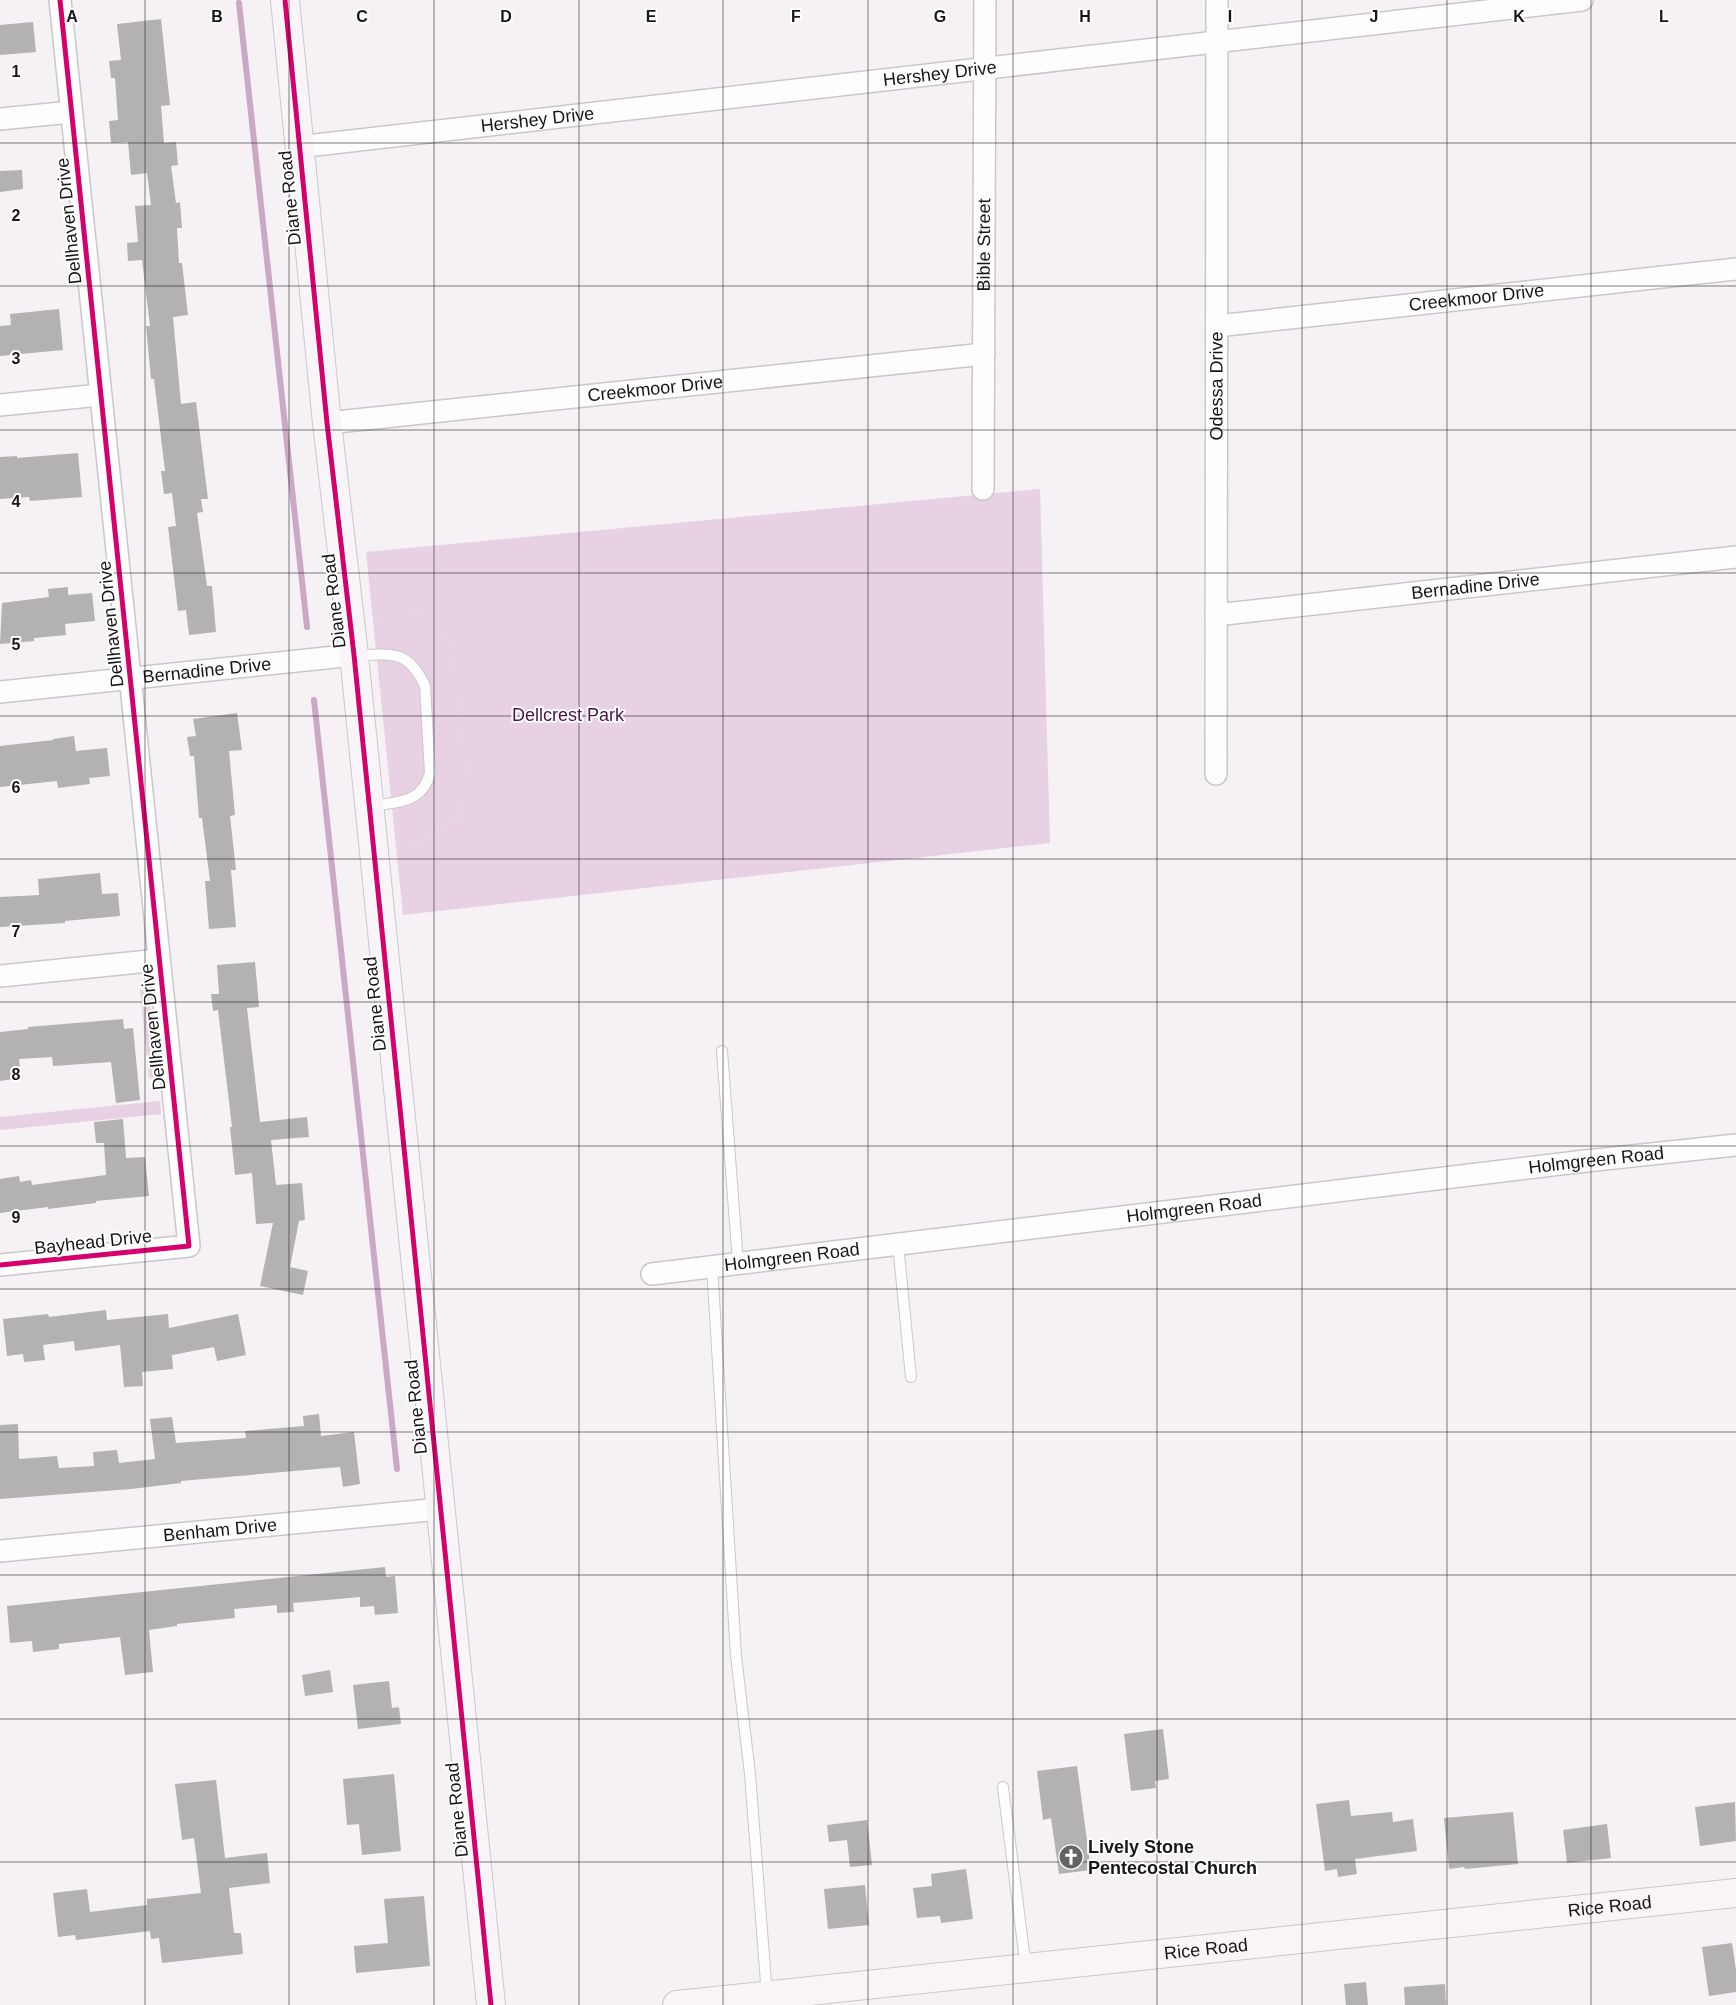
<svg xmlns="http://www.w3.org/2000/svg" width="1736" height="2005" font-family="Helvetica,sans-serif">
  <rect width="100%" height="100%" fill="#f5f1f4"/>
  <path fill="#e7d1e2" d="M1040 489 1050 843 403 915 366 552Z
    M147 989 149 993 158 1077 149 1078 140 990Z
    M160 1101 161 1114 0 1130V1117Z"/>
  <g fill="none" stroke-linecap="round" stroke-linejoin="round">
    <path stroke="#cba8c4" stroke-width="6" d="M239 3 307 627
      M314 700 397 1469"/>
  </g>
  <path fill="#b4b1b3" d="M161 19 170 105 161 106 164 143 176 142 178 165 171 166 176 203 180 202 182 228H177L179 263H182L188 315 173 317 181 404 196 402 208 499H201L203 512 197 513 207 586H212L216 632 189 635 186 610 178 611 168 527 176 526 172 493 164 494 161 471H165L154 379H151L146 326H150L142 260 128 261 127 243 138 242 135 206 151 205 147 173 131 175 128 142 111 143 109 121 118 120 115 78H111L109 61 121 60 117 24Z
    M33 22 36 52 0 55V25Z
    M22 170 23 189 0 192V171Z
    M59 309 63 350 0 356V326L11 325 10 314Z
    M78 453 82 497 30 501 29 497 0 499V457L17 456V458Z
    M68 587V595L92 593 95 621 65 624 66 635 34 638V641L0 644 2 603 49 597 48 589Z
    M237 713 242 750 229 751 235 815 230 816 236 870H231L236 927 209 929 205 881H210L202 818H199L194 756H190L187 737 196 736 193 719Z
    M74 736 76 751 107 748 110 776 89 778 90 784 58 788 57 781 0 787V746L53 740V739Z
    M100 873 102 894 118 893 120 916 65 921V923L0 927V897L39 895 38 879Z
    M255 962 259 1007 247 1008 260 1122 307 1117 309 1137 271 1140 276 1185 302 1183 305 1220 299 1221 290 1267 308 1271 303 1295 260 1286 273 1223 256 1224 252 1173 235 1175 230 1127H232L218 1010 213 1011 211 994H219L217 965Z
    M123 1019 124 1029 133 1028 140 1100 116 1103 111 1062 53 1066 52 1057 19 1059 21 1078 0 1081V1032L28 1029V1027Z
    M123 1119 126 1158 145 1157 149 1196 96 1201V1203L48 1209V1207L0 1213V1179L19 1176 20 1182 31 1180 32 1185 106 1175 104 1143H96L94 1122Z
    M106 1310 107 1320 168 1314 169 1328 238 1314 246 1355 217 1361 214 1347 172 1355 173 1369 142 1372 143 1386 124 1387 120 1345 75 1351 74 1341 43 1345 45 1360 24 1362 23 1354 7 1356 3 1319 48 1314 49 1317Z
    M319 1414 321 1436 354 1432 360 1484 343 1487 340 1467 181 1481V1483L131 1489 0 1499V1425L18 1424 19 1459 57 1456 59 1468 94 1466 93 1452 117 1450 119 1463 155 1459 150 1419 172 1417 176 1443 246 1438 245 1431 304 1426 303 1416Z
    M385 1567 386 1577 395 1576 398 1613 375 1615 374 1606 360 1607V1597L293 1603 294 1612 277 1613V1605L234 1609 235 1618 177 1624V1626L149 1630 153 1672 125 1675 120 1637 59 1644V1649L33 1652 32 1641 10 1643 7 1606Z
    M330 1670 333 1692 305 1696 302 1675Z
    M389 1681 392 1708 399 1707 401 1724 358 1729 353 1685Z
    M1163 1729 1169 1779 1155 1781 1156 1788 1131 1791 1124 1734Z
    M1077 1766 1091 1870 1059 1874 1051 1818 1043 1820 1037 1771Z
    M394 1774 401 1851 362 1855 359 1824 347 1825 343 1779Z
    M216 1780 225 1858 267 1853 270 1883 229 1888 234 1933H241L243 1954 162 1963 159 1938 151 1939 150 1931 76 1940 75 1935 58 1937 53 1893 87 1889 90 1912 147 1905V1899L201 1893 194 1838 182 1840 175 1784Z
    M1349 1800 1351 1816 1392 1812 1393 1822 1413 1819 1417 1851 1355 1859 1357 1874 1338 1877 1337 1869 1325 1871 1316 1804Z
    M1735 1802 1736 1841 1700 1846 1695 1807Z
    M1513 1812 1518 1864 1465 1869 1464 1867 1449 1869 1444 1818Z
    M867 1820 872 1865 850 1867 847 1840 829 1842 827 1825Z
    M1607 1824 1611 1858 1567 1863 1563 1830Z
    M966 1869 973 1919 941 1923 940 1916 917 1918 913 1888 932 1886 931 1874Z
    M865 1885 869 1925 828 1929 824 1889Z
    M424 1896 430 1966 356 1973 354 1946 388 1943 384 1899Z
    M1732 1943 1736 1970V1992L1709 1996 1702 1947Z
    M1366 1982 1368 2005H1346L1344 1984Z
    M1445 1984 1446 2005H1405L1404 1987Z"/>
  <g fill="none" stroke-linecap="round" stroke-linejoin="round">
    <defs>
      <path id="lane" d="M355 655C392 655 407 648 425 686L430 773C422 804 396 802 370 806
        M722 1051 738 1263
        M898 1244 911 1377
        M712 1266 736 1656 750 1774 767 1996
        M1003 1787 1026 1968"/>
      <g id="street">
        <path d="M0 119 71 112"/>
        <path id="s1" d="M298 147 1582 0"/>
        <path id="s2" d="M1217 326 1736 269"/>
        <path d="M0 405 100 395"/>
        <path id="s3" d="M327 423 984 354"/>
        <path id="s4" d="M983 489 985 0"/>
        <path id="s5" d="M1216 615 1736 557"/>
        <path id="s6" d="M0 692 354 655"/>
        <path id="s7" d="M1216 774 1217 0"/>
        <path d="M0 976 159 960"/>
        <path d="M0 1265 189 1246 60 0"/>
        <path id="s8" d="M652 1274 1577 1162 1736 1145"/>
        <path id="s9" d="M0 1551 440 1509"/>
      </g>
      <g id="secondary">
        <path d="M285 0 327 423 354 655 491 2005"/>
        <path id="s10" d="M677 2005 1736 1893"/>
      </g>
    </defs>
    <use href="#lane" stroke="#cac7ca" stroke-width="12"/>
    <use href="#street" stroke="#cac7ca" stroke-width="24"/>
    <use href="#secondary" stroke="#cac7ca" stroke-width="30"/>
    <path stroke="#deddde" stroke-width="3" stroke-dasharray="2.5 4" stroke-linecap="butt" d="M376 617 426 612 449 642 454 656 468 790 460 804 458 820 441 826 429 838 421 843 399 848"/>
    <use href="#lane" stroke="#fefdfd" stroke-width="10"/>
    <use href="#street" stroke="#fefdfd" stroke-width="21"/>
    <use href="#secondary" stroke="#f8f4f7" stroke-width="28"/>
    <defs>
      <path id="cycleway" d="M285 0 327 423 354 655 491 2005
        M0 1265 189 1246 60 0"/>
    </defs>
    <use href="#cycleway" stroke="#fff" stroke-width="8"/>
    <use href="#cycleway" stroke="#d6006c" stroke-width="5"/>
  </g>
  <path fill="none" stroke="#181517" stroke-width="1" stroke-opacity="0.55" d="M145 0V2005M289 0V2005M434 0V2005M579 0V2005M723 0V2005M868 0V2005M1013 0V2005M1157 0V2005M1302 0V2005M1447 0V2005M1591 0V2005M0 143H1736M0 286H1736M0 430H1736M0 573H1736M0 716H1736M0 859H1736M0 1002H1736M0 1146H1736M0 1289H1736M0 1432H1736M0 1575H1736M0 1719H1736M0 1862H1736"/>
  <defs>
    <symbol id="church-disc" viewBox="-11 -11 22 22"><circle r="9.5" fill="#656264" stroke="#fff"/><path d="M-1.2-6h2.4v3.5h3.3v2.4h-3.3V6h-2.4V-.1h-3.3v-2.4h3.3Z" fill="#fff"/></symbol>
  </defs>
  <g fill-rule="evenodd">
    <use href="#church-disc" x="1057" y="1843" width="28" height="28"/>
  </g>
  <g text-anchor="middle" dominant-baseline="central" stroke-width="4" stroke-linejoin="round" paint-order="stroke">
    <g font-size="18" fill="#181517" stroke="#fff">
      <text stroke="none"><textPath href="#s1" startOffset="646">Hershey Drive</textPath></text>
      <text stroke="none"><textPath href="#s1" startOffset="241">Hershey Drive</textPath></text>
      <text transform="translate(290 198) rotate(-96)">Diane Road</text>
      <text transform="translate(69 221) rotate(-96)">Dellhaven Drive</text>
      <text stroke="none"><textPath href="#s4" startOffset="244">Bible Street</textPath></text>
      <text stroke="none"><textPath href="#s2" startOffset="261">Creekmoor Drive</textPath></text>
      <text stroke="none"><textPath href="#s7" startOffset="388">Odessa Drive</textPath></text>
      <text stroke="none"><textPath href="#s3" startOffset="330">Creekmoor Drive</textPath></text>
      <text stroke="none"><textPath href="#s5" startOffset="261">Bernadine Drive</textPath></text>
      <text transform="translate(334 601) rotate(-97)">Diane Road</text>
      <text transform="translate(111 624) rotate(-96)">Dellhaven Drive</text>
      <text stroke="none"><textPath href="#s6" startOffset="208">Bernadine Drive</textPath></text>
      <text transform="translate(375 1004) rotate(-96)">Diane Road</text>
      <text transform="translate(153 1027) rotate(-96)">Dellhaven Drive</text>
      <text stroke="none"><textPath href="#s8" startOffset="951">Holmgreen Road</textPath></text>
      <text stroke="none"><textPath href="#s8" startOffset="546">Holmgreen Road</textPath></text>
      <text transform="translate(93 1242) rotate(-6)">Bayhead Drive</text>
      <text stroke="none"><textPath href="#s8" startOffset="141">Holmgreen Road</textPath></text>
      <text transform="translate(416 1407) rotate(-96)">Diane Road</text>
      <text stroke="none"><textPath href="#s9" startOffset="221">Benham Drive</textPath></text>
      <text transform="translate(457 1810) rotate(-96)">Diane Road</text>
      <text stroke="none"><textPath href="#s10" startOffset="938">Rice Road</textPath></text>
      <text stroke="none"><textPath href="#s10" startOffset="532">Rice Road</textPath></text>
    </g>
    <g font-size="18" fill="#4d1245" stroke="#fff">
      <text x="568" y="715">Dellcrest Park</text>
    </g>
    <g font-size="18" font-weight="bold" fill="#181517" stroke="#fff" text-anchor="start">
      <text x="1088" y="1847">Lively Stone<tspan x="1088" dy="21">Pentecostal Church</tspan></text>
    </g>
  </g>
  <g font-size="16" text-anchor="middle" font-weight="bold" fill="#181517" stroke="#fff" stroke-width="4" stroke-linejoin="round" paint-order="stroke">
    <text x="72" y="22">A</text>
    <text x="217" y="22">B</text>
    <text x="362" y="22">C</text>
    <text x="506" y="22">D</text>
    <text x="651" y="22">E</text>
    <text x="796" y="22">F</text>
    <text x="940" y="22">G</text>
    <text x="1085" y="22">H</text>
    <text x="1230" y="22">I</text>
    <text x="1374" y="22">J</text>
    <text x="1519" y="22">K</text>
    <text x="1664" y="22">L</text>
    <text x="16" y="77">1</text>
    <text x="16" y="221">2</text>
    <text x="16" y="364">3</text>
    <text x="16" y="507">4</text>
    <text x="16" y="650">5</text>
    <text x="16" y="793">6</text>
    <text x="16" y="937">7</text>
    <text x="16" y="1080">8</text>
    <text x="16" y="1223">9</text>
  </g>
</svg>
